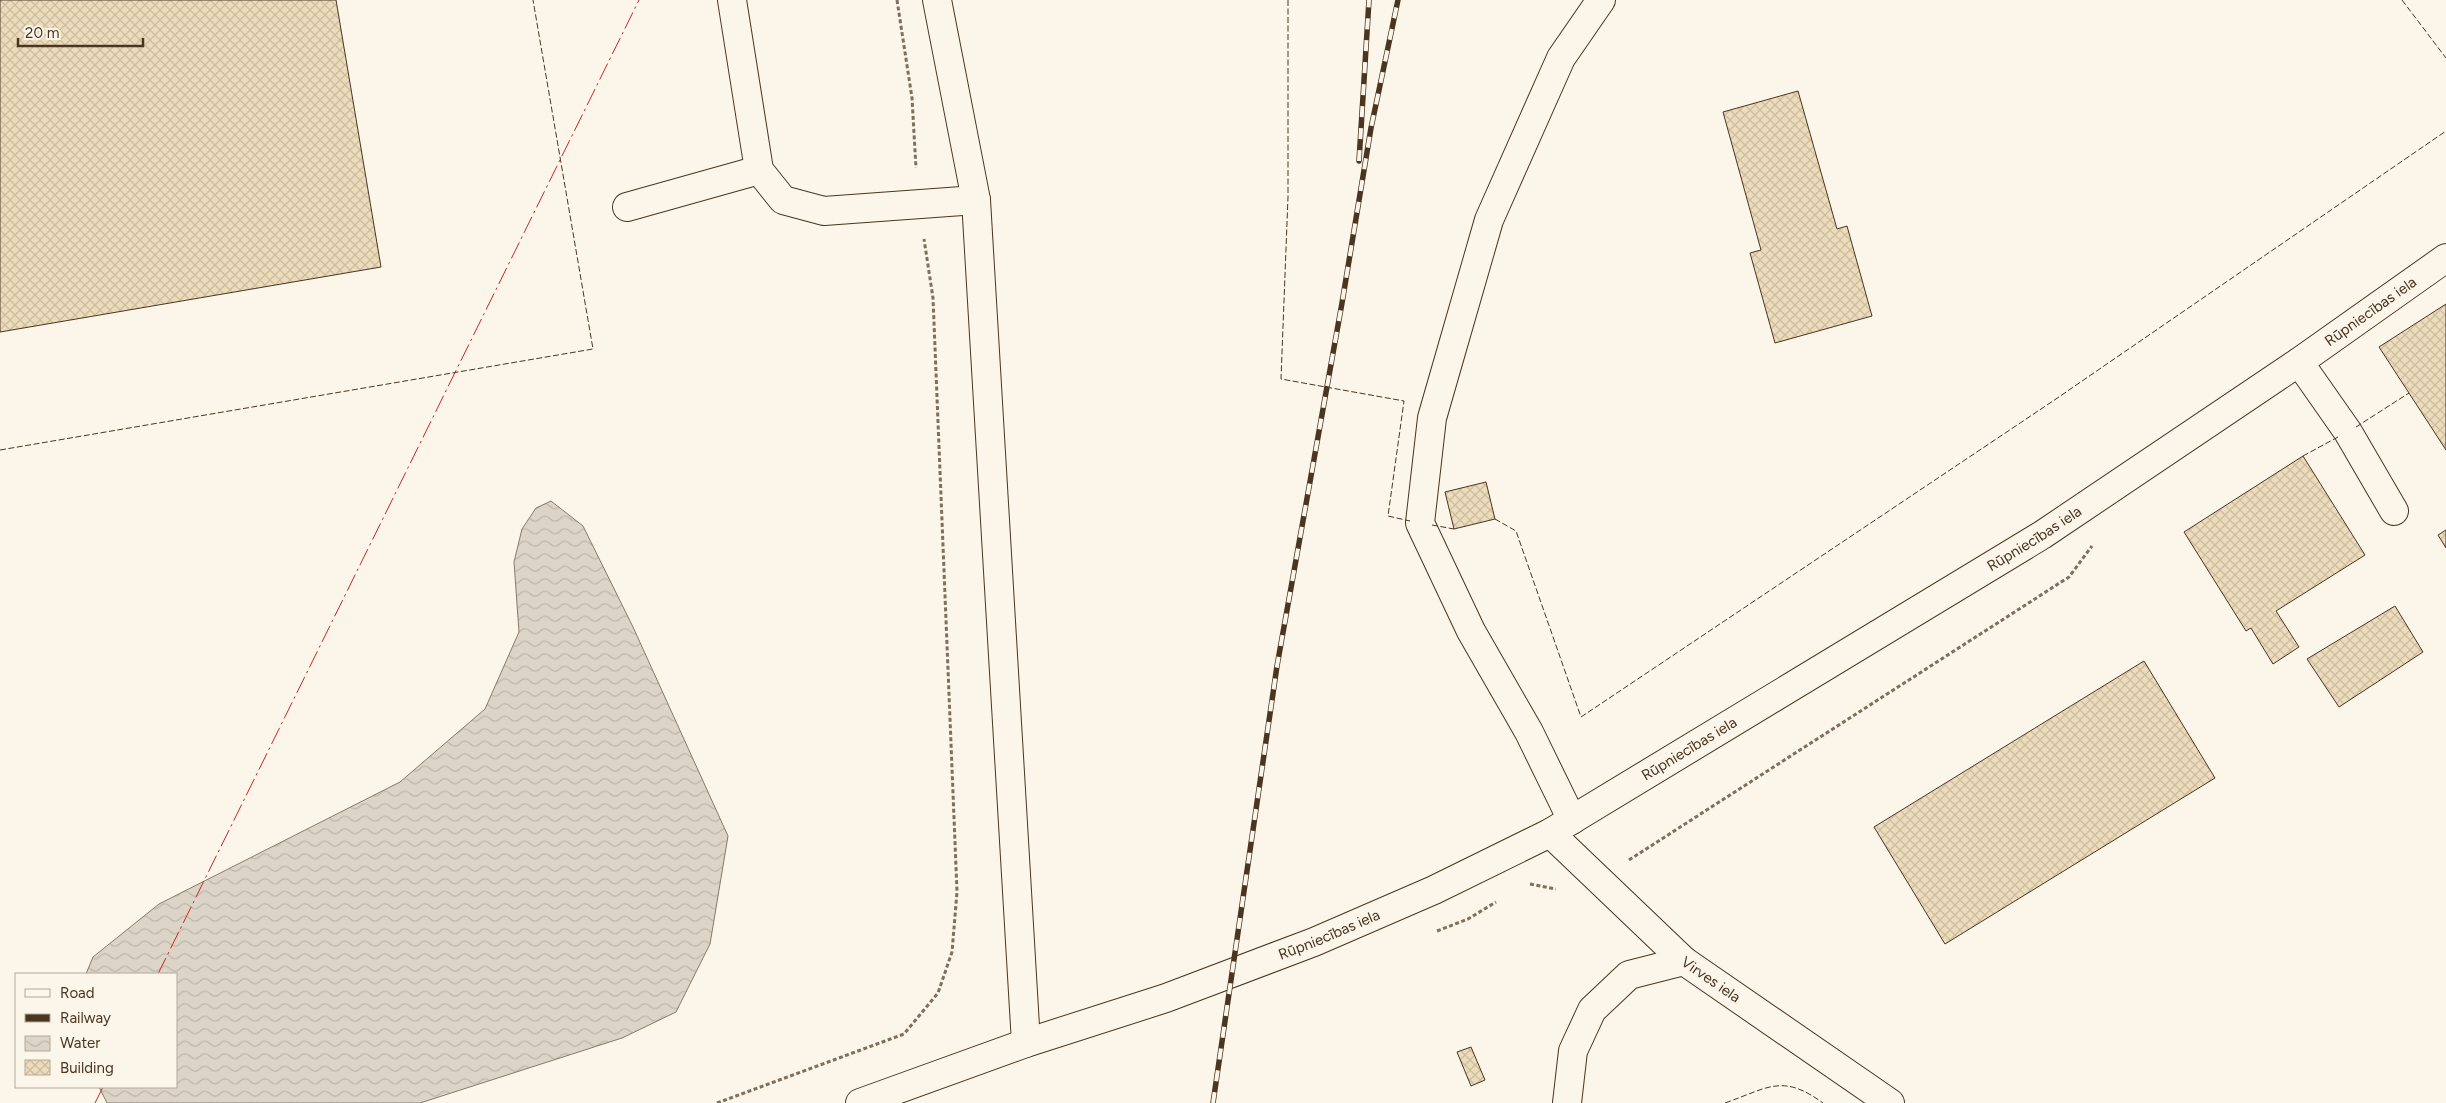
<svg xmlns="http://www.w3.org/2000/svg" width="2446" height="1103" font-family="Figtree,sans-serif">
  <defs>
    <pattern id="water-waves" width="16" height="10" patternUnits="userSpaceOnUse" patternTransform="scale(1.25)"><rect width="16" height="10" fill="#dcd4c6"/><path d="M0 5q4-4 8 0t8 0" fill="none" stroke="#beb7aa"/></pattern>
    <pattern id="building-cross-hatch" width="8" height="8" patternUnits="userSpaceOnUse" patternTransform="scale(1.25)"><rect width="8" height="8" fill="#ecdcbc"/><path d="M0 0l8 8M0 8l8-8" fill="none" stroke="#ccbda1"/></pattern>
  </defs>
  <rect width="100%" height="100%" fill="#fbf6e9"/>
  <path fill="url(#water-waves)" stroke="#887966" d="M551 501 583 526 633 627 728 836 710 944 676 1012 622 1038 420 1103H107L99 1087H176V974H86L93 957 159 904 400 782 485 709 519 632 514 562 522 529 536 508Z"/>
  <path fill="url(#building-cross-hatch)" stroke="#4a3520" d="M0 0H336L381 267 0 332Z
    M1798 91 1837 229 1847 226 1872 316 1775 343 1750 253 1761 250 1723 112Z
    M2446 304V450L2379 347Z
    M2303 456 2365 555 2276 611 2299 647 2273 664 2251 628 2246 631 2184 532Z
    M1486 482 1495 519 1454 529 1445 492Z
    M2446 530V548L2438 535Z
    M2395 606 2423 652 2339 707 2307 659Z
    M2144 661 2215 778 1945 944 1874 827Z
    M1471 1047 1485 1080 1471 1086 1457 1052Z"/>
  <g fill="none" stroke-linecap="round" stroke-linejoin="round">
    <defs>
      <g id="minor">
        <path d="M732 0 759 170 783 200 824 211 976 200"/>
        <path d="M627 207 759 170"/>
        <path d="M2299 362 2348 432 2394 511"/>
        <path d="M1572 820 1529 732 1471 631 1420 523 1432 418 1489 220 1561 58 1601 0"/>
        <path id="s1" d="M1550 833 1684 961 1890 1103"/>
        <path id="s2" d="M1026 1043 1166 998 1314 942 1434 890 1550 833 2042 535 2299 362 2446 258"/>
        <path d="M1567 1103 1573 1051 1592 1010 1629 975 1684 961"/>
      </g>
      <path id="major" d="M860 1103 1026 1043 976 200 937 0"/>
    </defs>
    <use href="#minor" stroke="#4a3520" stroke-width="30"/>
    <use href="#major" stroke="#4a3520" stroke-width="30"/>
    <path stroke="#7f6f5c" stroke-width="3" stroke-dasharray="4 2.5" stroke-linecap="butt" d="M897 0 912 98 916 168
      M1629 860 2069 577 2092 546
      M1530 884 1556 889
      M1437 931 1468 919 1496 902
      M717 1103 904 1034 938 993 952 952 957 892 933 298 924 239"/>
    <use href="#minor" stroke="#fbf6e9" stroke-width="28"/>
    <use href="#major" stroke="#fbf6e9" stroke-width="28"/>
    <defs>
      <path id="rail" d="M1359 161 1369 0
        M1213 1103 1277 666 1342 303 1371 128 1398 0"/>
    </defs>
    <use href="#rail" stroke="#4a3520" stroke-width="5.5"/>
    <use href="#rail" stroke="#fbf6e9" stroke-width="4" stroke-dasharray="11" stroke-linecap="butt"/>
    <path stroke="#4a3520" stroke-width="1" stroke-dasharray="6 2.5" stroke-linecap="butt" d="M1288 0V197L1281 379 1404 401 1388 516 1410 521
      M2402 0 2446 58
      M2356 427 2409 393
      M0 450 593 349 533 0
      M2303 456 2338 437
      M1495 519 1516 531 1581 717 2053 401 2446 131
      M1432 525 1454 529
      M1725 1103C1768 1088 1782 1073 1823 1103"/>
    <path stroke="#c62828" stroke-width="1" stroke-dasharray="18 4 2.5 4" stroke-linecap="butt" d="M158 974 639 0
      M95 1103 103 1087"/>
  </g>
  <g text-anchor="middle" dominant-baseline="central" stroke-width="4" stroke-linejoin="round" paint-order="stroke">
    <g font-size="15" fill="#4a3520" stroke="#fbf6e9">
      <text stroke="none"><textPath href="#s2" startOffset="1538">Rūpniecības iela</textPath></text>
      <text stroke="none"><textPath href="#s2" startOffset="1132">Rūpniecības iela</textPath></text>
      <text stroke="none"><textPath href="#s2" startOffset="728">Rūpniecības iela</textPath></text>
      <text stroke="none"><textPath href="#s2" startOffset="322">Rūpniecības iela</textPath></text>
      <text stroke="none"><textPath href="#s1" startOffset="218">Virves iela</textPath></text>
    </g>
  </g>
  <rect x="15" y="973" width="162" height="115" fill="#fbf6e9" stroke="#b4a999"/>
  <rect x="25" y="989" width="25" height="8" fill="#fbf6e9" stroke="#b4a999"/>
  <text x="60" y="998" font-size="15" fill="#4a3520">Road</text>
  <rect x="25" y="1014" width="25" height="8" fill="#4a3520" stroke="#b4a999"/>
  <text x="60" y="1023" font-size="15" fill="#4a3520">Railway</text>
  <rect x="25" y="1036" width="25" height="15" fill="url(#water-waves)" stroke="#b4a999"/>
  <text x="60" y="1048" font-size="15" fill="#4a3520">Water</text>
  <rect x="25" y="1060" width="25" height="15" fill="url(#building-cross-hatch)" stroke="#b4a999"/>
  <text x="60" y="1073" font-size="15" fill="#4a3520">Building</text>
  <path d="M18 38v8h125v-8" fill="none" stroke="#4a3520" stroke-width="2.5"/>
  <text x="25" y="38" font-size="15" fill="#4a3520" stroke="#fbf6e9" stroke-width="4" paint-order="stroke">20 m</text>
</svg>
